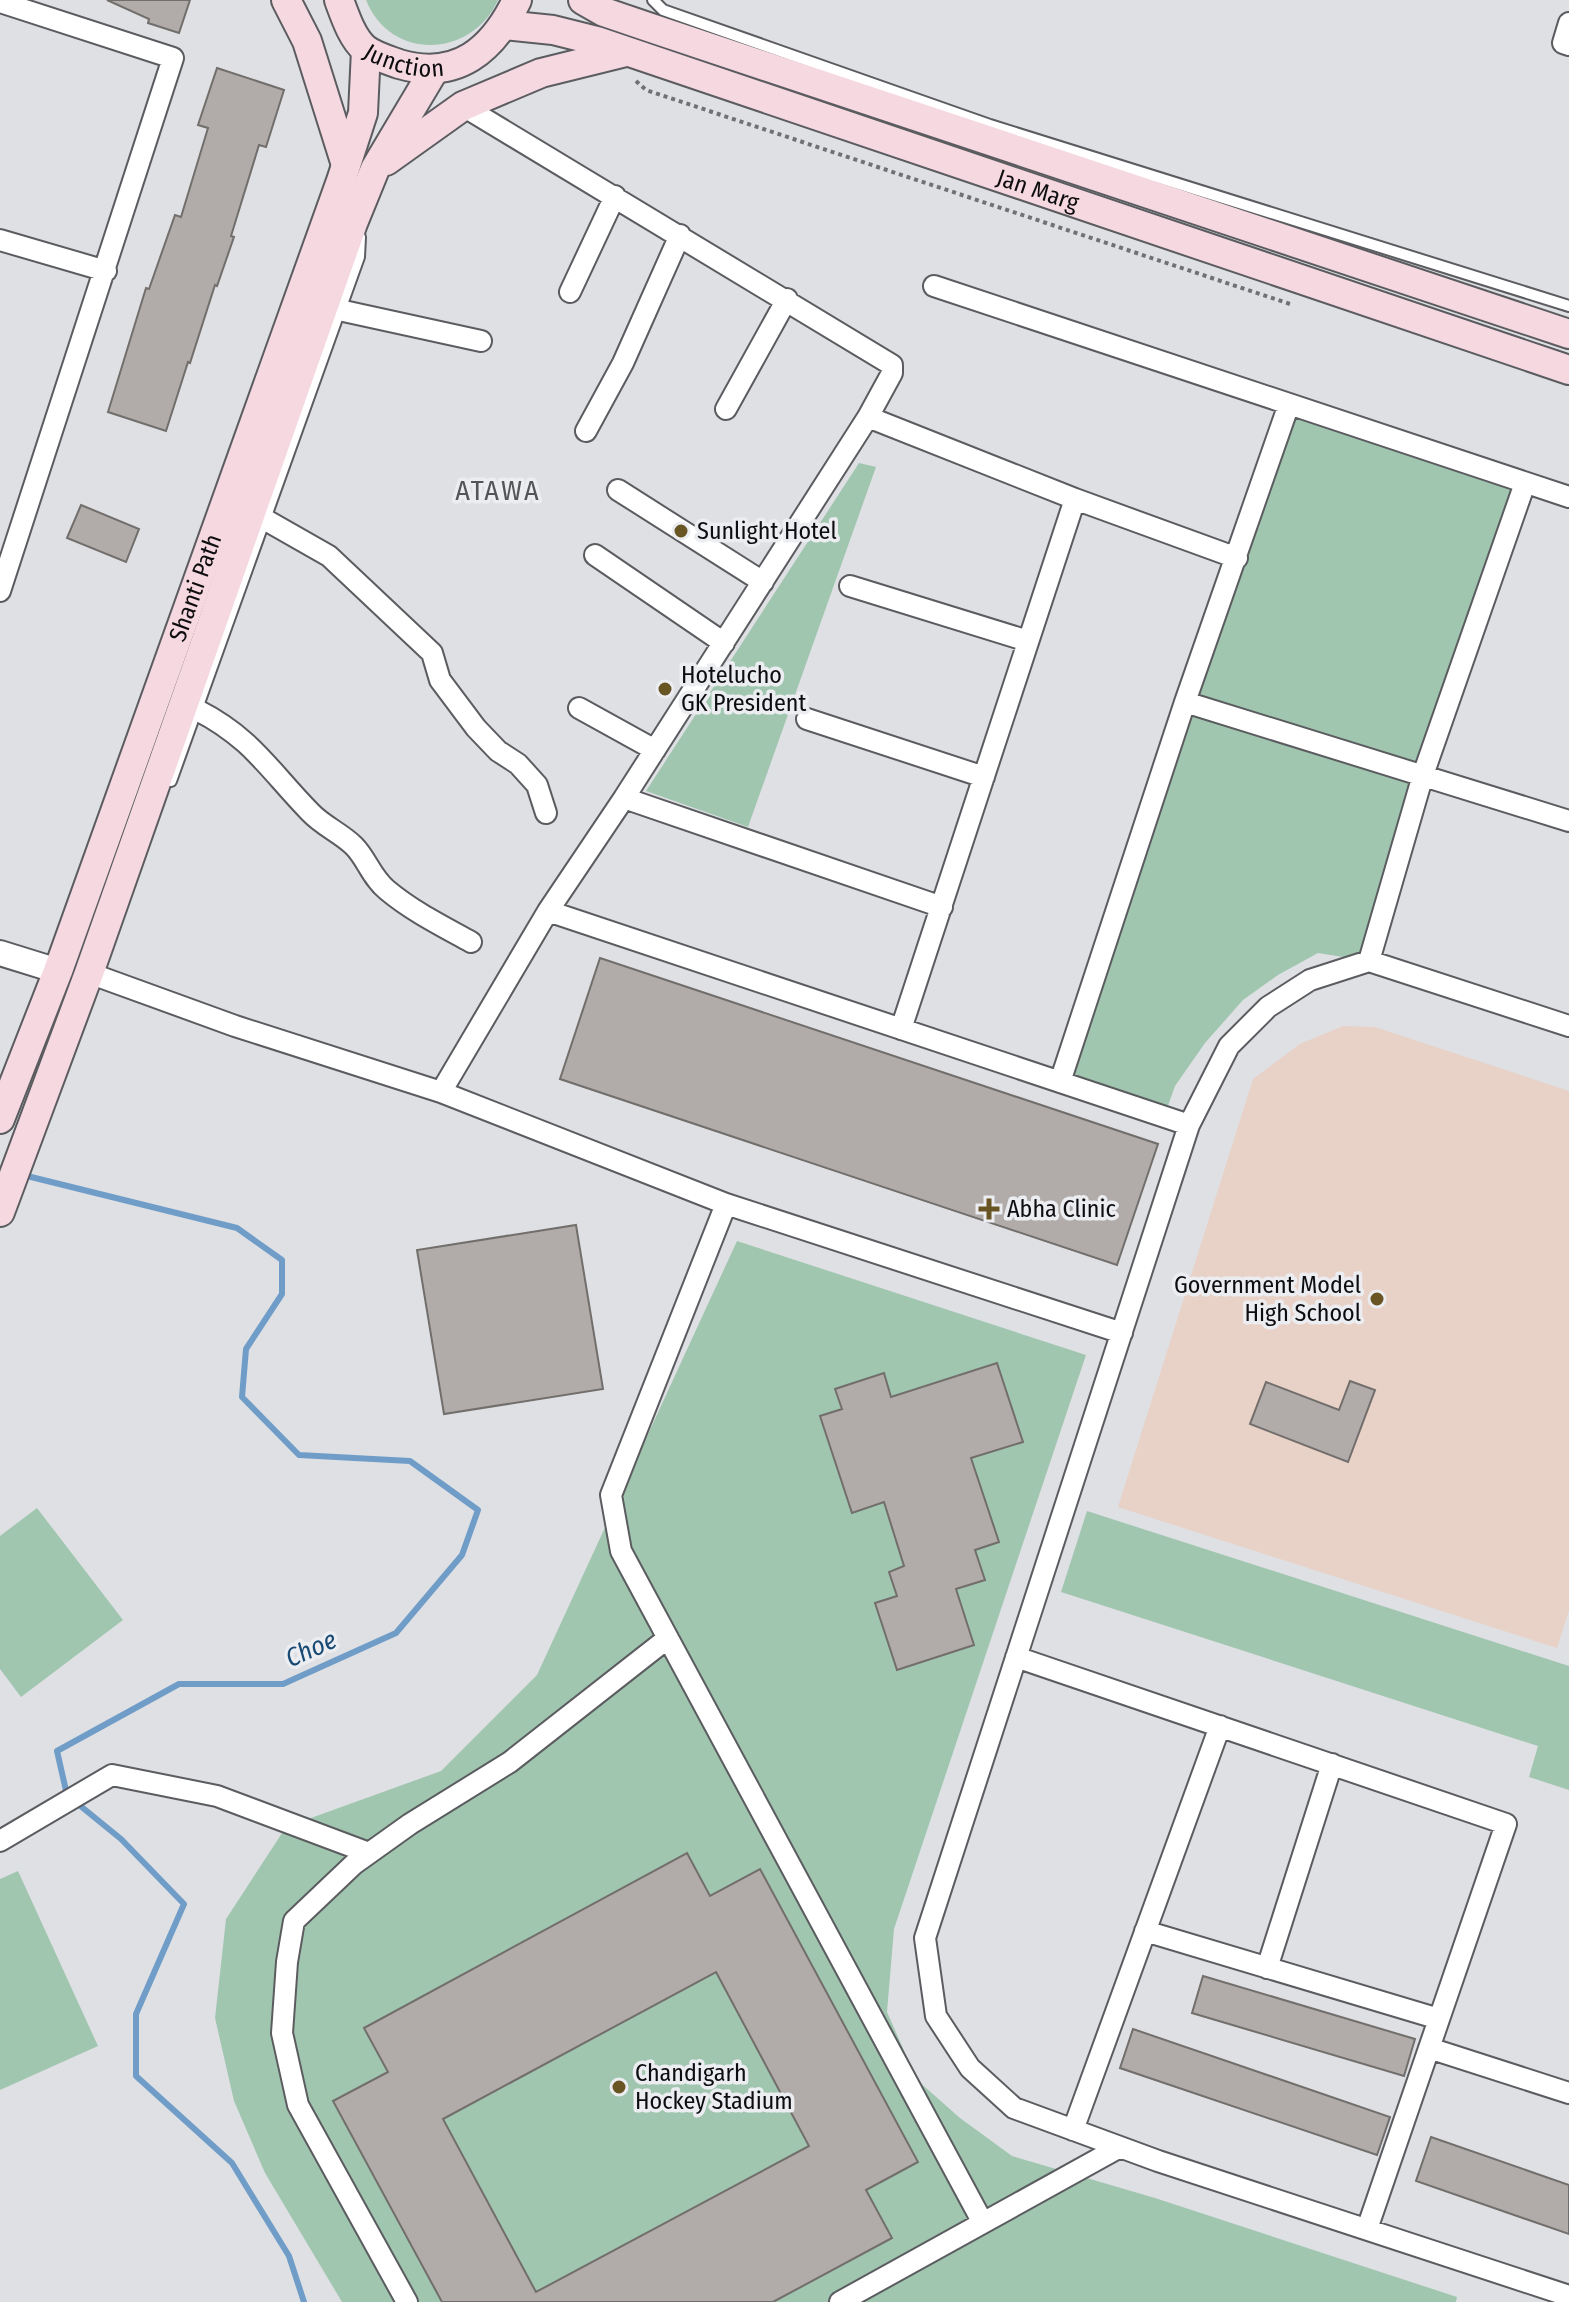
<svg xmlns="http://www.w3.org/2000/svg" width="1569" height="2302" font-family="'Fira Sans Condensed',sans-serif">
  <rect width="100%" height="100%" fill="#dfe0e4"/>
  <path fill="#e8d1c6" d="M1343 1026 1375 1027 1569 1091V1610L1557 1648 1118 1507 1253 1079 1300 1044Z"/>
  <path fill="#a1c6b0" d="M366 0H498C472 58 391 62 366 0Z
    M1289 404 1525 483 1369 961 1318 953 1278 975 1243 1000 1205 1043 1175 1086 1164 1117 1060 1082Z
    M859 463 876 467 748 827 646 791Z
    M737 1241 1086 1355 894 1929 887 2012 917 2080 960 2118 1012 2156 1155 2198 1457 2297 1456 2302H342L265 2173 234 2101 215 2018 226 1919 286 1827 441 1771 537 1675Z
    M37 1508 123 1620 21 1697 0 1669V1536Z
    M1087 1511 1569 1666V1790L1529 1777 1538 1746 1061 1592Z
    M18 1871 98 2046 0 2090V1879Z"/>
  <g fill="none" stroke-linecap="round" stroke-linejoin="round">
    <path stroke="#6f9dc8" stroke-width="6" d="M23 1175 237 1228 282 1260V1294L246 1349 242 1397 299 1455 410 1461 478 1510 462 1555 396 1633 283 1684H179L57 1751 67 1795 121 1839 184 1904 136 2014V2076L232 2163 289 2256 304 2302"/>
  </g>
  <path fill="#b1acaa" stroke="#726e6c" stroke-width="2" fill-rule="evenodd" d="M107 0H190L179 33 148 23 149 19Z
    M217 68 284 90 266 147 259 145 231 236 234 237 217 286 215 285 190 363 188 362 166 431 108 412 146 288 149 289 175 215 181 217 208 128 198 125Z
    M81 505 139 529 126 562 67 538Z
    M600 958 1158 1144 1117 1265 560 1079Z
    M576 1225 603 1389 444 1414 417 1250Z
    M997 1363 1023 1442 971 1458 999 1542 975 1550 985 1580 956 1589 974 1645 897 1670 875 1603 897 1596 889 1572 904 1566 884 1502 852 1513 820 1416 842 1409 835 1389 884 1373 891 1397Z
    M1350 1381 1375 1390 1348 1462 1250 1424 1266 1382 1339 1410Z
    M687 1853 710 1896 760 1869 918 2162 866 2190 892 2238 773 2302H442L333 2101 388 2072 364 2028ZM716 1972 809 2146 536 2292 443 2119Z
    M1203 1976 1415 2039 1404 2076 1192 2013Z
    M1133 2029 1390 2117 1377 2155 1120 2068Z
    M1431 2137 1569 2185V2234L1416 2181Z"/>
  <g fill="none" stroke-linecap="round" stroke-linejoin="round">
    <defs>
      <path id="service" d="M653 0 663 10 990 125 1569 306
        M171 781 359 257 360 237"/>
      <path id="minor" d="M0 2 173 58 0 591
        M1569 23 1563 43 1569 45
        M0 240 106 271
        M934 286 1569 497
        M570 292 615 196
        M339 310 481 341
        M726 409 787 299
        M868 417 1075 499 1237 558
        M586 431 623 363 680 235
        M618 490 763 582
        M264 519 329 556 432 653 440 680 476 728 498 751 518 764 537 785 546 813
        M595 555 724 643
        M850 586 1028 641
        M1185 702 1569 821
        M579 708 655 750
        M197 710C252 738 269 770 310 812 323 826 341 833 354 846 367 859 371 877 387 890 412 911 442 926 471 942
        M807 719 984 777
        M624 798 942 907
        M548 911 1189 1125
        M1369 961 1423 775 1525 483
        M89 973 235 1026 441 1092 726 1204 1122 1333
        M1569 1026 1369 961 1310 980 1268 1007 1229 1046 1189 1125 925 1938 936 2016 970 2068 1014 2108 1158 2161 1569 2296
        M901 1029 1075 499
        M1060 1082 1185 702 1289 404
        M441 1092 548 911 624 798 868 417 892 373V365L463 106
        M726 1204 611 1495 621 1551 983 2223
        M1016 1657 1506 1824 1367 2229
        M0 1841 112 1775 217 1796 369 1853
        M1145 1931 1439 2019
        M1267 1968 1332 1764
        M1429 2048 1569 2093
        M1073 2130 1220 1726
        M407 2302 298 2105 282 2033 287 1962 294 1921 354 1864 410 1824 510 1762 668 1638
        M840 2302 1120 2147"/>
      <path id="tertiary" d="M0 953 58 971"/>
      <g id="secondary">
        <path d="M286 0 307 41 346 165"/>
        <path id="s1" d="M339 0C345 16 352 38 365 49 374 56 388 60 399 64 457 81 493 50 517 0"/>
        <path d="M583 0 604 12 651 28 1569 334"/>
        <path id="s2" d="M504 25 553 30 597 41 1569 370"/>
        <path d="M386 161 463 106 541 73 626 52"/>
        <path id="s3" d="M0 1119 58 971 341 181 363 113 366 50"/>
        <path d="M0 1212 89 973 353 223 375 169 434 70"/>
      </g>
    </defs>
    <use href="#service" stroke="#5b5c60" stroke-width="14"/>
    <use href="#minor" stroke="#5b5c60" stroke-width="24"/>
    <use href="#tertiary" stroke="#5b5c60" stroke-width="28"/>
    <use href="#secondary" stroke="#5b5c60" stroke-width="32"/>
    <path stroke="#717174" stroke-width="4" stroke-dasharray="4 4" stroke-linecap="butt" d="M636 81 646 90 1293 305"/>
    <use href="#service" stroke="#fff" stroke-width="10"/>
    <use href="#minor" stroke="#fff" stroke-width="20"/>
    <use href="#tertiary" stroke="#fff" stroke-width="24"/>
    <use href="#secondary" stroke="#f5d8e0" stroke-width="28"/>
  </g>
  <g fill="#695524" stroke="#ecedf1" stroke-width="3">
    <circle cx="681" cy="531" r="8"/>
    <circle cx="665" cy="689" r="8"/>
    <path d="M985 1197h8v8h8v8h-8v8h-8v-8h-8v-8h8z"/>
    <circle cx="1377" cy="1299" r="8"/>
    <circle cx="619" cy="2087" r="8"/>
  </g>
  <g text-anchor="middle" dominant-baseline="central" stroke-width="7" stroke-linejoin="round" paint-order="stroke">
    <g font-size="24" fill="#0d0d0f" stroke="#ecedf1">
      <text stroke="none"><textPath href="#s1" startOffset="98">Junction</textPath></text>
      <text stroke="none"><textPath href="#s2" startOffset="560">Jan Marg</textPath></text>
      <text stroke="none"><textPath href="#s3" startOffset="566">Shanti Path</textPath></text>
    </g>
    <g font-size="24" fill="#0d0d0f" stroke="#ecedf1" text-anchor="start">
      <text x="697" y="531">Sunlight Hotel</text>
      <text x="681" y="675">Hotelucho<tspan x="681" dy="28">GK President</tspan></text>
      <text x="1007" y="1209">Abha Clinic</text>
      <text x="1361" y="1285" text-anchor="end">Government Model<tspan x="1361" dy="28">High School</tspan></text>
      <text x="635" y="2073">Chandigarh<tspan x="635" dy="28">Hockey Stadium</tspan></text>
    </g>
    <g font-size="26" font-style="italic" fill="#164973" stroke="#ecedf1">
      <text transform="translate(311 1649) rotate(-24)">Choe</text>
    </g>
    <g font-size="28" letter-spacing="2" fill="#545559" stroke="#ecedf1">
      <text x="498" y="490">ATAWA</text>
    </g>
  </g>
</svg>
